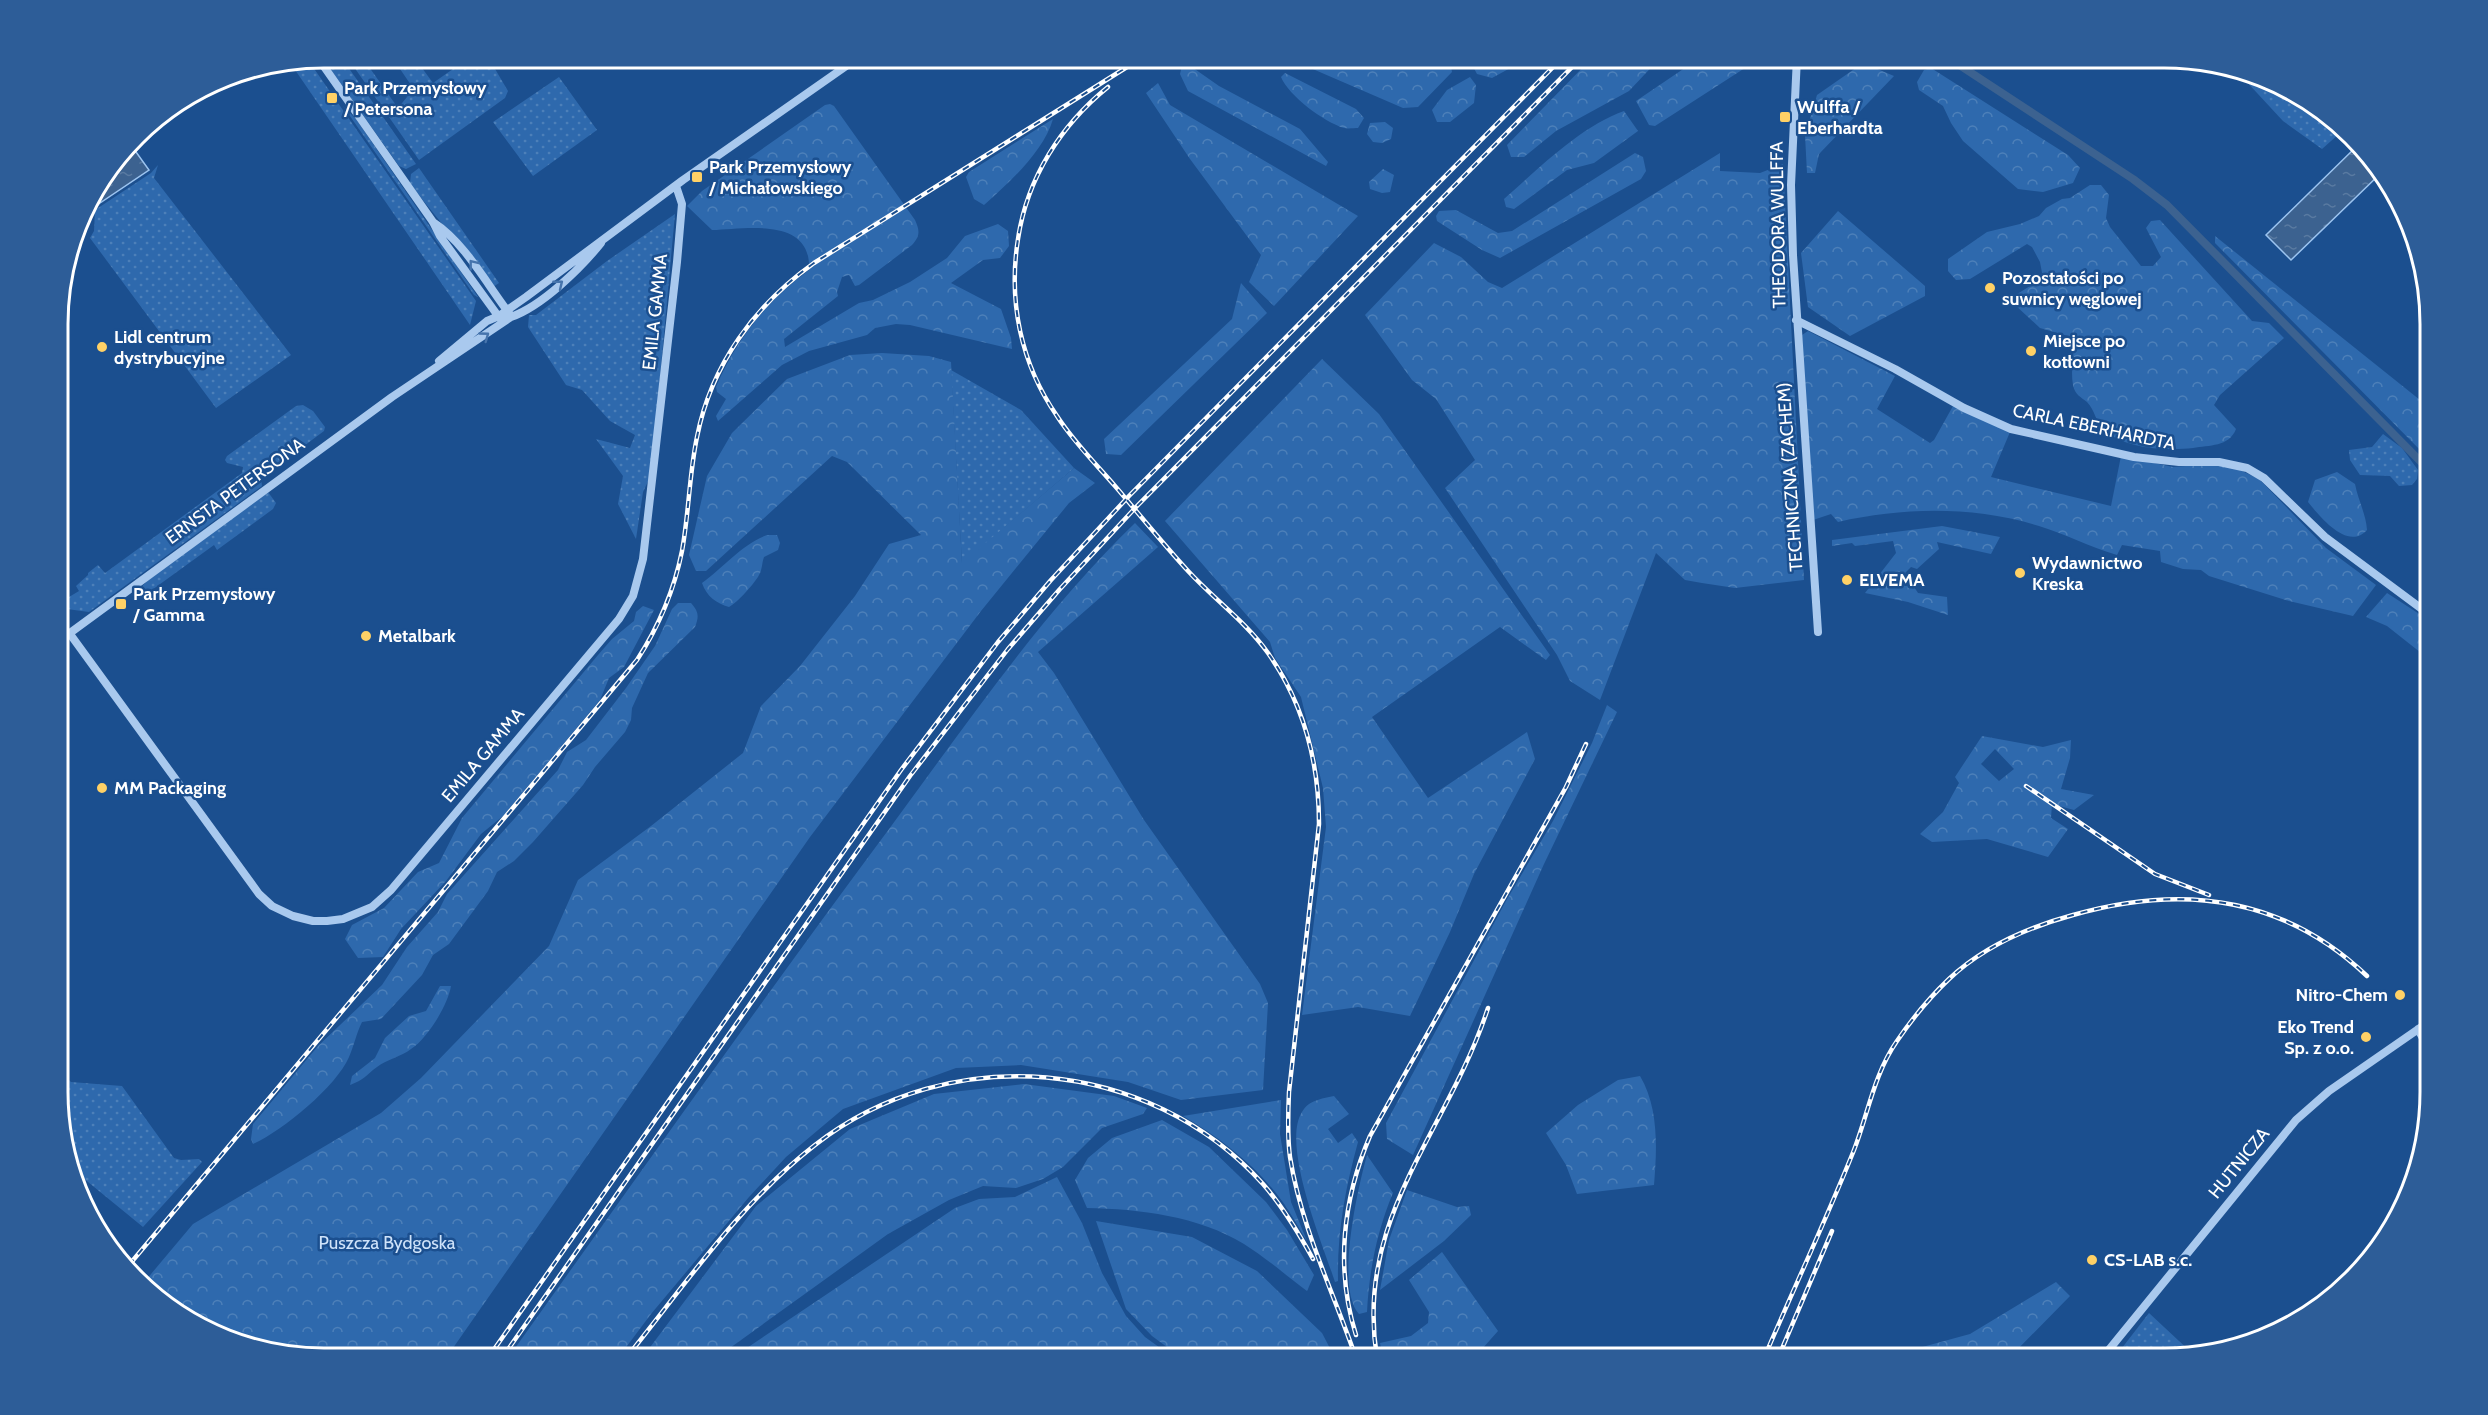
<svg xmlns="http://www.w3.org/2000/svg" width="2488" height="1415" font-family="Cabin,sans-serif">
  <defs>
    <pattern id="grass-dots" width="8" height="8" patternUnits="userSpaceOnUse" patternTransform="scale(1.5)"><rect width="8" height="8" fill="#2e69ad"/><path d="M2 2h.1M6 6h.1" fill="none" stroke="#4d80b9" stroke-width="1.8" stroke-linecap="round"/></pattern>
    <pattern id="forest-crowns" width="20" height="18" patternUnits="userSpaceOnUse" patternTransform="scale(1.5)"><rect width="20" height="18" fill="#2e69ad"/><path d="M2 6a3 3 0 1 1 6 0M12 15a3 3 0 1 1 6 0" fill="none" stroke="#4d80b9"/></pattern>
    <pattern id="water-ripples" width="26" height="14" patternUnits="userSpaceOnUse" patternTransform="scale(1.5)"><rect width="26" height="14" fill="#3c6290"/><path d="M2 4q2-2 4 0t4 0M15 11q2-2 4 0t4 0" fill="none" stroke="#597aa1"/></pattern>
  </defs>
  <rect width="100%" height="100%" fill="#1b4f8f"/>
  <path fill="url(#grass-dots)" d="M322 57H341L416 164 406 169 399 166Z
    M347 57H362L398 108 407 97 405 94 413 88 398 66 399 57H414L433 83 470 57H488L508 91 505 98 419 160Z
    M308 60 476 301 470 325 291 64Z
    M2232 66 2297 93 2340 133 2322 149 2283 121Z
    M559 77 597 130 533 176 493 122Z
    M343 106 356 119 478 297 474 295Z
    M158 165 154 178 291 355 216 408 90 238 94 231 95 210 151 173Z
    M419 168 499 283 493 287C467 251 436 219 410 183L411 174Z
    M675 214 651 475 643 492 636 539 618 504 623 476 596 439 630 448 635 435 610 421 582 390 566 385 528 327 529 315H536L607 261Z
    M951 370 1021 410 1074 468 962 564Z
    M303 405 313 411 325 427 324 431 261 478 262 486 89 612 67 609 69 597 79 591 76 586 88 575V573L98 565 105 573 242 473 243 467 227 463 225 460 227 456 296 406Z
    M2383 434 2402 448 2418 470 2417 479 2412 485 2399 486 2390 476 2360 475 2350 460 2349 450 2372 447Z
    M268 492 276 503 273 509 217 550 214 545 145 595 135 594 147 581Z
    M59 1071 71 1082 122 1086 174 1158 181 1160 199 1159 202 1162 143 1227 77 1173 59 1126Z
    M2149 1313 2194 1355 2182 1357H2115Z"/>
  <path fill="url(#forest-crowns)" fill-rule="evenodd" d="M1285 57H1436L1451 67 1452 72 1418 107 1403 108Z
    M1468 57H1522L1514 66 1492 78 1477 74Z
    M1593 57H1661L1629 91 1556 131 1524 157H1511L1507 145Z
    M1701 57H1762L1655 126 1649 125 1636 101Z
    M1863 63 1894 76 1819 154 1815 173H1807L1805 135 1817 95Z
    M1189 65 1219 86 1300 129 1328 162 1326 166 1188 91 1180 74 1182 66Z
    M1931 68 2068 155 2080 168 2073 183 2043 192 2018 189 1963 141 1951 123 1943 106 1919 90 1917 82 1924 70Z
    M1285 73 1356 109 1364 118 1358 128C1354 128 1348 129 1344 128 1324 122 1289 96 1281 77Z
    M1470 77 1476 85 1474 103 1450 122H1437L1432 110 1447 90Z
    M1158 83 1170 105 1358 216 1274 306 1249 282 1261 255 1190 159 1146 93Z
    M830 104 834 106 915 220C920 231 920 236 912 245L859 285 855 286 849 275 842 277 837 292 838 296 784 339 785 347 859 303 873 300 910 282 947 258 965 236 998 224 1008 231 1009 246 1000 258 983 260 951 283 1001 309 1011 338 1012 349 910 325 896 324 875 328 867 335 809 351 782 365 718 421 716 416 726 399 717 392 716 387C736 340 767 300 809 270 812 216 745 229 712 230L687 206 702 191 825 105Z
    M1624 111 1638 131 1594 163 1567 170 1514 209 1506 207 1504 199C1538 169 1581 126 1624 111Z
    M1053 119C1044 151 1009 183 984 205L974 199 966 177 969 172Z
    M1385 122 1393 128 1391 139 1382 143 1373 142 1367 134 1370 123Z
    M1635 153 1643 157 1646 171 1641 179 1500 258 1482 250 1437 221 1436 216 1439 211 1456 210 1498 233 1512 231Z
    M1720 153V171L1760 173 1783 164 1804 580 1735 588 1702 583 1685 580 1656 553 1600 700 1570 681 1557 655 1445 488 1475 460 1436 399 1412 380 1365 315 1434 243 1461 257 1488 282 1502 288Z
    M1383 169 1394 175 1390 192 1382 193 1370 189 1369 182Z
    M2090 185H2101L2109 195 2106 218 2110 227 2141 266H2153L2161 257 2146 228 2151 221 2160 220 2252 321 2269 323 2284 338 2220 395 2214 405 2236 429C2229 447 2209 445 2193 448 2165 451 2126 449 2104 430 2096 423 2095 410 2087 402 2081 397 2075 395 2073 385 2070 369 2076 351 2068 336L2040 328 2014 304V296L2043 278 2040 262 2032 247 2027 244 1970 279 1956 280 1948 271V259L1987 232 2020 224 2039 216 2046 208 2062 199 2070 198Z
    M1838 211 1925 286V296L1850 336 1808 307 1801 253Z
    M2215 236 2430 408V460L2215 243Z
    M1241 283 1267 313 1121 455 1106 454 1104 439 1232 319Z
    M1808 331 1895 376 1877 409 1930 443 1934 440 1953 406 2010 432 1991 477 2111 506 2121 456 2173 467 2225 463 2259 479 2326 548 2376 585 2353 616 2289 601 2209 576 2201 570 2183 569 2161 562 2160 551 2122 545 2117 555C2090 547 2065 534 2039 526 1974 506 1904 507 1838 522L1831 514 1810 521 1802 335Z
    M882 353 929 356 951 362 962 563 1074 468 1095 483 1069 503 981 611 810 837 446 1358H323L255 1349 191 1322 146 1280 193 1224 381 1113 421 1078 549 946 578 880 651 826 743 753 761 706 800 666 855 596 889 544 921 535 847 462 832 456 706 571H696L689 555 707 476 732 433 787 379 850 355Z
    M1322 359 1379 414 1550 655 1546 660 1500 627 1372 717 1428 798 1527 732 1535 759 1474 874 1450 932 1410 1016 1358 1007 1302 1015 1326 827 1323 788 1301 697 1275 658 1270 642 1165 521Z
    M2337 472 2355 484C2358 500 2366 514 2367 530 2348 551 2321 518 2308 502L2315 480Z
    M1135 523 1158 547 1038 652 1054 673 1144 820 1260 984 1268 1003 1263 1090 1181 1100 1128 1082 1021 1065 956 1068 843 1109 786 1157 749 1197 651 1314 618 1358H508C635 1180 761 1001 892 825 968 722 1042 613 1135 523Z
    M1942 526 2000 537 1991 554 1937 542 1939 549 1917 569 1911 567 1905 573 1918 593 1947 597 1948 615 1908 602 1865 593 1896 553 1893 541 1855 546 1852 543 1832 546V540Z
    M767 535H777L780 543 778 550 764 557C762 562 762 571 759 575 755 583 737 603 729 607 716 603 707 597 702 583 723 568 742 544 767 535Z
    M2387 593 2430 621V660L2387 626 2366 617Z
    M678 603H691C699 612 699 617 695 627L648 673 632 708 631 720 625 732 595 767 583 785 533 842 514 861 497 872 488 891 449 944 433 955 422 975 381 1019 362 1022C356 1034 354 1046 349 1057 336 1087 282 1131 253 1144L251 1139 253 1124 318 1046 382 985 407 947 438 912 447 894 558 770 567 752 586 740 626 688 655 646 672 609Z
    M643 606 654 610 624 667 609 678 600 700 503 816 481 834 446 881 401 929 383 957 358 958 345 939 352 925 384 908 418 872 439 863 462 818 598 655 612 639 634 621 636 612Z
    M1607 705 1617 712 1544 864 1413 1155 1387 1139 1386 1123 1506 901 1553 821 1592 743Z
    M1982 736 2043 747 2071 740 2070 758 2061 789 2094 795 2074 810 2052 804 2051 818 2068 829 2048 857 1987 839 1932 842 1920 834 1943 812 1959 783 1955 777ZM1995 749 2014 769 1999 781 1981 764Z
    M440 986H451C448 1005 427 1039 411 1049 401 1057 387 1059 377 1067 366 1075 364 1080 350 1085L352 1076 375 1058 385 1038 409 1016 426 1011Z
    M1640 1076C1659 1108 1657 1149 1654 1185L1577 1194 1566 1165 1546 1133 1578 1105 1618 1080Z
    M1024 1084 1114 1096 1147 1108 1143 1114 1102 1128 1063 1167 1043 1179 1016 1188 983 1186 949 1200 888 1234 716 1358H642L756 1206 850 1129 934 1094Z
    M1334 1096 1349 1114 1328 1129 1338 1143 1352 1133 1358 1142C1345 1189 1337 1233 1338 1281L1335 1282C1323 1245 1281 1145 1302 1112 1309 1100 1321 1099 1334 1096Z
    M1281 1100 1280 1134 1291 1202 1307 1241C1298 1227 1290 1211 1279 1197 1254 1164 1219 1137 1183 1116Z
    M1162 1120 1209 1147 1266 1202 1287 1230 1314 1275 1307 1291C1287 1276 1266 1258 1244 1244 1198 1216 1140 1209 1087 1208L1075 1180 1088 1158 1112 1138Z
    M1367 1155 1393 1193C1377 1231 1369 1271 1367 1312L1359 1314C1335 1288 1358 1187 1367 1155Z
    M1057 1177 1082 1223 1102 1273 1126 1316 1145 1337 1174 1358H732L955 1208 979 1199 1015 1197Z
    M1407 1190 1457 1207 1469 1206 1471 1215 1444 1241 1380 1290 1389 1240Z
    M1096 1221 1192 1237 1257 1271 1322 1333 1335 1358H1182L1152 1336 1126 1309Z
    M1442 1252 1498 1331 1482 1349 1483 1358H1383L1380 1343 1411 1336 1428 1323 1429 1312 1409 1280Z
    M2056 1282 2070 1296 2010 1357 1882 1358 1970 1334Z"/>
  <path fill="url(#water-ripples)" stroke="#9cc4f0" stroke-width="1.5" d="M131 145 149 170 91 209 86 203Z
    M2356 147 2382 172 2291 260 2266 235Z"/>
  <g fill="none" stroke-linecap="round" stroke-linejoin="round">
    <path stroke="#3c6290" stroke-width="8" d="M1947 57 2133 179 2167 205 2430 471"/>
    <path stroke="#a9c9ee" stroke-width="8" d="M1797 57 1791 185 1793 255 1818 632
      M318 58 433 222 440 236 501 320
      M433 222C465 243 486 283 509 313
      M1796 320 1895 369 1964 408 2011 429 2134 457 2179 462H2219L2247 468 2264 478 2325 537 2430 615
      M439 361 487 321 499 316 526 297 683 180 859 57
      M70 634 259 894 272 906 293 916 313 921H327L343 919 372 907 391 890 619 619 633 596 643 559 677 262 682 204 676 186
      M59 641 392 397 511 317C542 306 580 269 601 243
      M2418 1029 2430 1051
      M2103 1357 2296 1120 2329 1091 2430 1021"/>
    <defs>
      <path id="rail" d="M1108 87C1061 125 1027 178 1018 239 1008 302 1021 364 1057 416 1073 441 1095 463 1115 486 1140 515 1163 544 1189 572 1215 600 1246 622 1268 653 1304 704 1319 763 1319 824L1289 1092C1288 1114 1287 1135 1290 1157 1301 1227 1333 1291 1356 1358
        M2026 786 2155 874 2209 895
        M129 1265 637 660C659 626 674 591 682 551 689 513 689 475 697 437 711 365 755 305 814 263L1143 57
        M1356 1335C1335 1268 1343 1199 1370 1136L1566 787 1586 744
        M488 1358 901 770 998 642 1051 580 1129 496 1563 57
        M502 1358 910 776 1008 649 1060 589 1137 506 1582 57
        M626 1358C685 1285 740 1203 815 1145 950 1040 1148 1057 1263 1184 1283 1207 1298 1232 1313 1259
        M1377 1358C1354 1216 1448 1132 1488 1008
        M1764 1358C1794 1288 1826 1220 1854 1150 1868 1114 1874 1074 1897 1041 1912 1019 1930 997 1949 979 1983 947 2029 927 2073 915 2181 884 2283 896 2367 976
        M1778 1358 1832 1231"/>
    </defs>
    <use href="#rail" stroke="#fff" stroke-width="4.5"/>
    <use href="#rail" stroke="#1b4f8f" stroke-width="2" stroke-dasharray="7" stroke-linecap="butt"/>
  </g>
  <defs><path id="oneway-chevron" d="M-2-3.5L2.5 0L-2 3.5" fill="none" stroke-width="1.6" stroke-linecap="round" stroke-linejoin="round" transform="scale(1.5)"/></defs>
  <g stroke="#4674ac">
    <use href="#oneway-chevron" transform="translate(473 264) rotate(-128)"/>
    <use href="#oneway-chevron" transform="translate(559 284) rotate(-39)"/>
    <use href="#oneway-chevron" transform="translate(485 336) rotate(-36)"/>
  </g>
  <g fill="#ffd166" stroke="#1b4f8f" stroke-width="2">
    <rect x="326" y="92" width="12" height="12" rx="3"/>
    <rect x="1779" y="111" width="12" height="12" rx="3"/>
    <rect x="691" y="171" width="12" height="12" rx="3"/>
    <circle cx="1990" cy="288" r="6"/>
    <circle cx="102" cy="347" r="6"/>
    <circle cx="2031" cy="351" r="6"/>
    <circle cx="2020" cy="573" r="6"/>
    <circle cx="1847" cy="580" r="6"/>
    <rect x="115" y="598" width="12" height="12" rx="3"/>
    <circle cx="366" cy="636" r="6"/>
    <circle cx="102" cy="788" r="6"/>
    <circle cx="2400" cy="995" r="6"/>
    <circle cx="2366" cy="1037" r="6"/>
    <circle cx="2092" cy="1260" r="6"/>
  </g>
  <g text-anchor="middle" dominant-baseline="central" stroke-width="5" stroke-linejoin="round" paint-order="stroke">
    <g font-size="18" font-weight="bold" fill="#fff" stroke="#1b4f8f" text-anchor="start">
      <text x="344" y="88">Park Przemysłowy<tspan x="344" dy="21">/ Petersona</tspan></text>
      <text x="1797" y="107">Wulffa /<tspan x="1797" dy="21">Eberhardta</tspan></text>
      <text x="709" y="167">Park Przemysłowy<tspan x="709" dy="21">/ Michałowskiego</tspan></text>
      <text x="2002" y="278">Pozostałości po<tspan x="2002" dy="21">suwnicy węglowej</tspan></text>
      <text x="114" y="337">Lidl centrum<tspan x="114" dy="21">dystrybucyjne</tspan></text>
      <text x="2043" y="341">Miejsce po<tspan x="2043" dy="21">kotłowni</tspan></text>
      <text x="2032" y="563">Wydawnictwo<tspan x="2032" dy="21">Kreska</tspan></text>
      <text x="1859" y="580">ELVEMA</text>
      <text x="133" y="594">Park Przemysłowy<tspan x="133" dy="21">/ Gamma</tspan></text>
      <text x="378" y="636">Metalbark</text>
      <text x="114" y="788">MM Packaging</text>
      <text x="2388" y="995" text-anchor="end">Nitro-Chem</text>
      <text x="2354" y="1027" text-anchor="end">Eko Trend<tspan x="2354" dy="21">Sp. z o.o.</tspan></text>
      <text x="2104" y="1260">CS-LAB s.c.</text>
    </g>
    <g font-size="18" fill="#fff" stroke="#1b4f8f">
      <text transform="translate(1778 225) rotate(-91)">THEODORA WULFFA</text>
      <text transform="translate(655 312) rotate(-84)">EMILA GAMMA</text>
      <text transform="translate(2094 427) rotate(12)">CARLA EBERHARDTA</text>
      <text transform="translate(1790 477) rotate(-94)">TECHNICZNA (ZACHEM)</text>
      <text transform="translate(235 491) rotate(-36)">ERNSTA PETERSONA</text>
      <text transform="translate(483 755) rotate(-50)">EMILA GAMMA</text>
      <text transform="translate(2239 1163) rotate(-51)">HUTNICZA</text>
    </g>
    <g font-size="18" fill="#cfe3fa" stroke="#1b4f8f">
      <text x="387" y="1243">Puszcza Bydgoska</text>
    </g>
  </g>
  <path d="M0 0H2488V1415H0ZM324 68H2164A256 256 0 0 1 2420 324V1092A256 256 0 0 1 2164 1348H324A256 256 0 0 1 68 1092V324A256 256 0 0 1 324 68Z" fill="#2d5d98" fill-rule="evenodd"/>
  <path fill="none" stroke="#fff" stroke-width="3" d="M324 68H2164A256 256 0 0 1 2420 324V1092A256 256 0 0 1 2164 1348H324A256 256 0 0 1 68 1092V324A256 256 0 0 1 324 68Z"/>
</svg>
